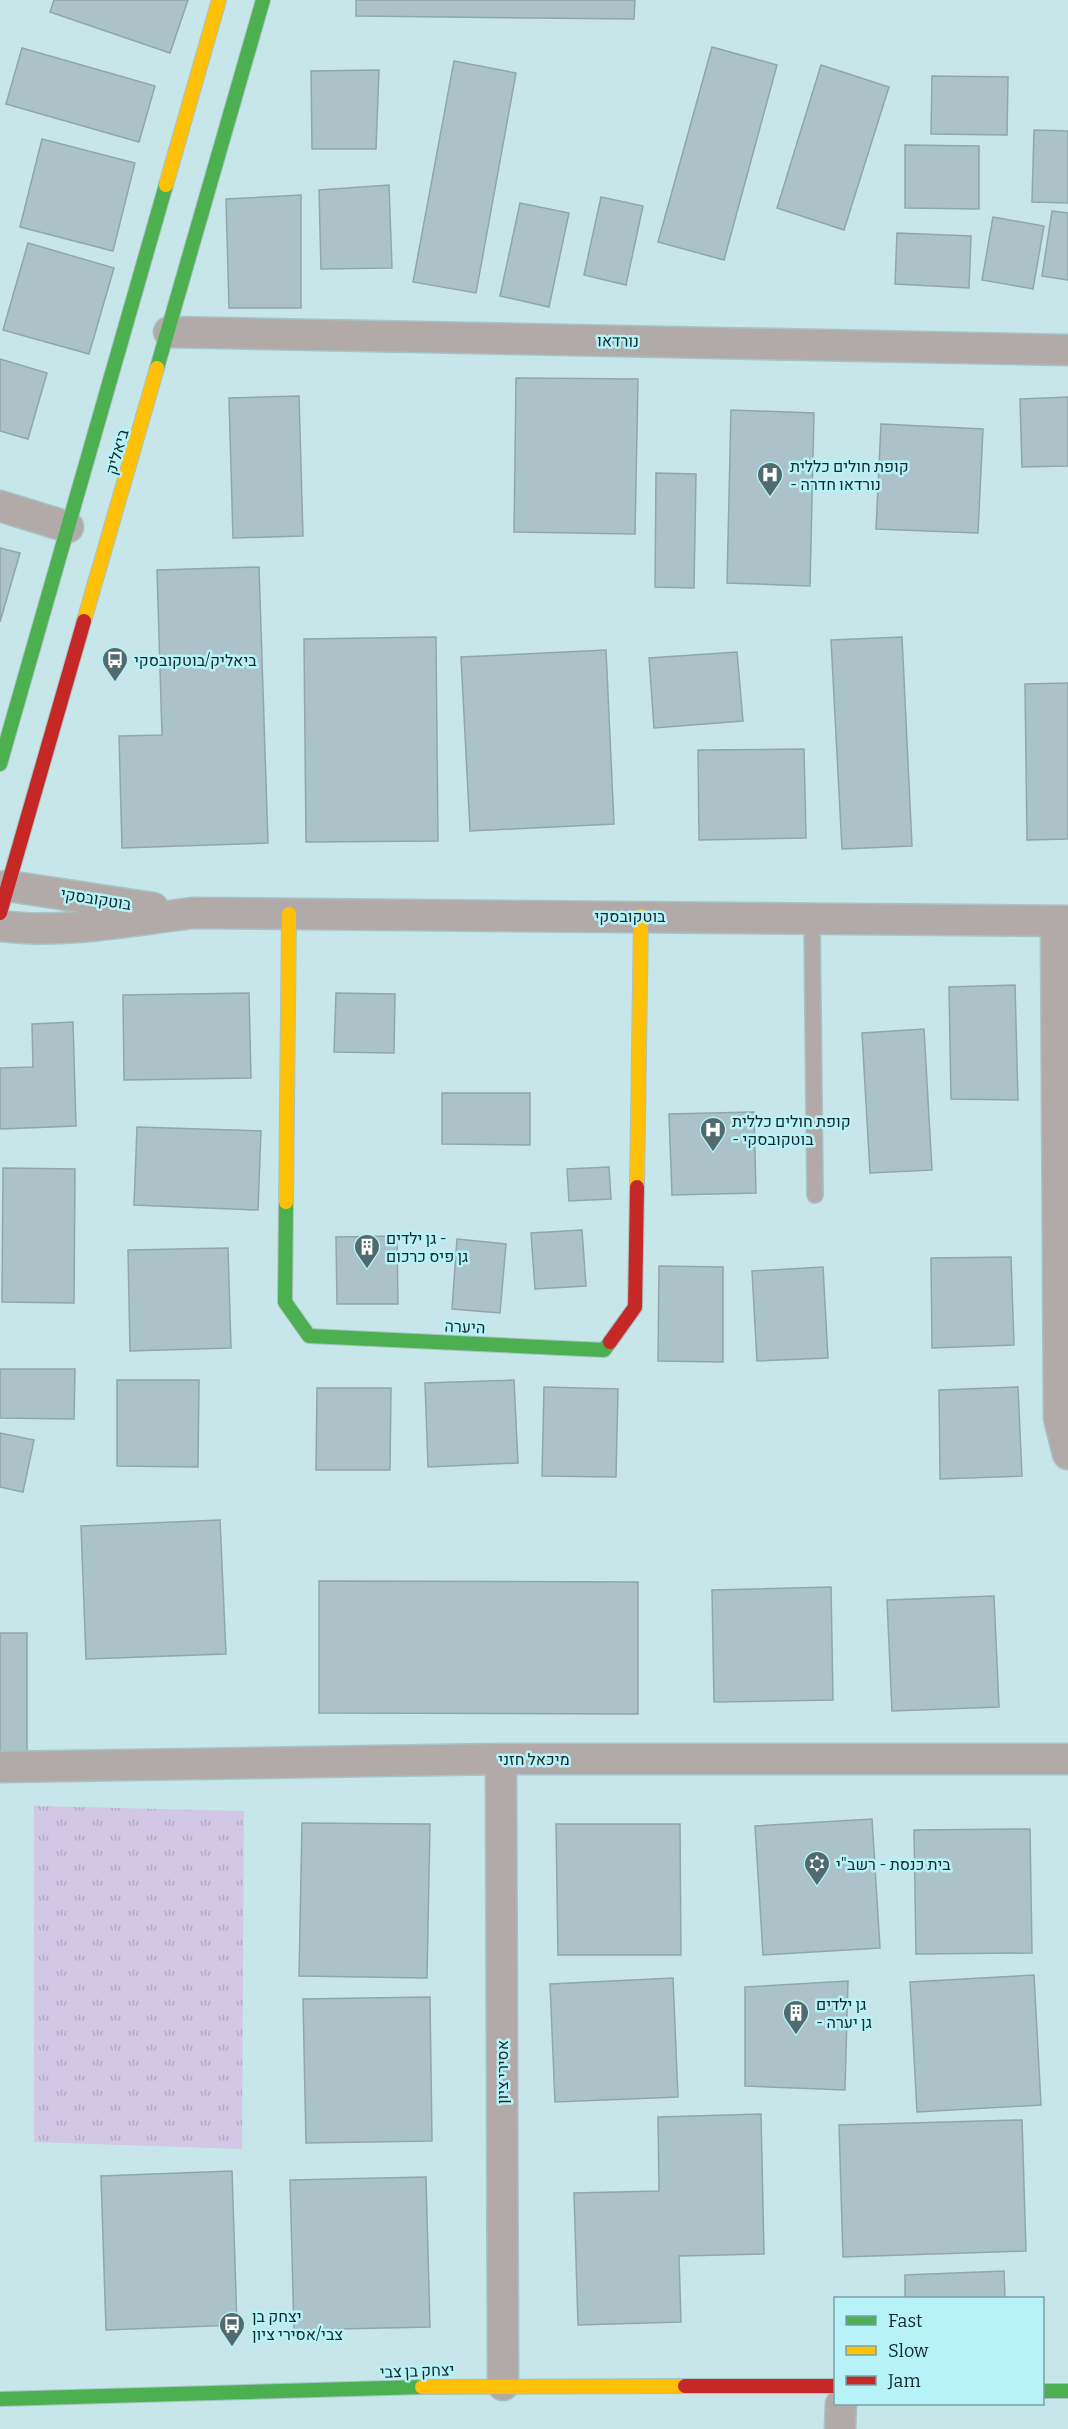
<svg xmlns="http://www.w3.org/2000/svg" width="1068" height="2429" font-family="Bitter,Heebo,serif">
  <defs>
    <pattern id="park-tufts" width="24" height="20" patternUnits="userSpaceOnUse" patternTransform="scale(1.5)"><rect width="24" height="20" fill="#d2c7e5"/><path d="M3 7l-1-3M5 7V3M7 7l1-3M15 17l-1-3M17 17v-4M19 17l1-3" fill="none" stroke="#b3abc5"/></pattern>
  </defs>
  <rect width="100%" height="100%" fill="#c6e6e9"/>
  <path fill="url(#park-tufts)" d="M34 1806 244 1811 242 2149 34 2142Z"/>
  <path fill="#abc3c8" stroke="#8fa7ab" stroke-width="1.5" d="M54 0H188L170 53 50 12Z
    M356 0H635L634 19 356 16Z
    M712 47 777 65 724 260 658 242Z
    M22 48 155 86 139 142 6 104Z
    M454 61 516 73 476 293 413 282Z
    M821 65 889 87 844 230 777 208Z
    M379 70 376 149H312L311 71Z
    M932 76 1008 77 1007 135 931 134Z
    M1034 130 1068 131V203L1032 202Z
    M42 139 135 163 113 251 20 227Z
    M905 145 979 146V209L905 208Z
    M389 185 392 268 321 269 319 190Z
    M301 195V308H229L226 199Z
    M601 197 643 206 626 285 584 275Z
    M520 203 569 213 549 307 500 296Z
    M1052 211 1068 213V280L1042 276Z
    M993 217 1044 226 1033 289 982 280Z
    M897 233 971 236 969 288 895 284Z
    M28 243 114 268 89 354 3 330Z
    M0 359 47 373 28 439 0 431Z
    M516 378 638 379 635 534 514 532Z
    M299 396 303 536 233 538 229 398Z
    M1068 397V466L1022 467 1020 399Z
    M731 410 814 413 810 586 727 583Z
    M881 424 983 429 978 533 876 529Z
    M656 473 696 474 694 588 655 587Z
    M0 548 20 553 0 622Z
    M259 567 268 843 122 848 119 736 162 735 157 570Z
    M436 637 438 841 306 842 304 639Z
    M902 637 912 846 842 849 831 640Z
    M606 650 614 824 470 831 461 657Z
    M737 652 743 721 654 728 649 658Z
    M1068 683V839L1027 840 1025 684Z
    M804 749 806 838 699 840 698 750Z
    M1015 985 1018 1100 951 1099 949 987Z
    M249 993 251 1078 124 1080 123 995Z
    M336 993 395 994 394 1053 334 1052Z
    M73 1022 76 1126 0 1129V1068L33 1067 32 1024Z
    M924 1029 932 1170 870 1173 862 1033Z
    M442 1093H530V1145L442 1144Z
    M754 1112 756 1193 672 1195 669 1114Z
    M137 1127 261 1131 258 1210 134 1205Z
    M609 1167 611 1199 569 1201 567 1169Z
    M3 1168 75 1169 74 1303 2 1302Z
    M582 1230 586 1286 535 1289 531 1233Z
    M397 1236 398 1304H337L336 1237Z
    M457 1239 506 1244 500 1313 452 1309Z
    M228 1248 231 1348 130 1351 128 1250Z
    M1011 1257 1014 1345 932 1348 931 1258Z
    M659 1266 723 1267V1362L658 1361Z
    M823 1267 828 1358 757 1361 752 1271Z
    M0 1369H75L74 1419 0 1418Z
    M117 1380H199L198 1467 117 1466Z
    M514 1380 518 1463 428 1467 425 1383Z
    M544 1387 618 1389 616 1477 542 1476Z
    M1018 1387 1022 1476 940 1479 939 1390Z
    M317 1388H391L390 1470H316Z
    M0 1433 34 1440 23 1492 0 1487Z
    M220 1520 226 1654 86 1659 81 1526Z
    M319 1581 638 1582V1714L319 1713Z
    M831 1587 833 1700 714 1702 712 1590Z
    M994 1596 999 1707 892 1711 887 1600Z
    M0 1633H27V1754H0Z
    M872 1819 880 1948 763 1955 755 1826Z
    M302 1823 430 1824 427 1978 299 1976Z
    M556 1824H680L681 1955H558Z
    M1030 1829 1032 1953 916 1954 914 1830Z
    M1034 1975 1041 2105 917 2112 910 1982Z
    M673 1978 678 2097 555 2102 550 1984Z
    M848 1981 845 2090 745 2086V1987Z
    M430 1997 432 2141 306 2143 303 1999Z
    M761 2114 764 2254 679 2256 681 2322 578 2325 574 2193 659 2191 658 2117Z
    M1022 2120 1026 2251 843 2257 839 2125Z
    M232 2171 237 2325 106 2330 101 2176Z
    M426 2177 430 2327 294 2330 290 2180Z
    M1004 2271 1005 2298H905V2275Z"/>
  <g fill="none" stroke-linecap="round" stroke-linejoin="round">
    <defs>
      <path id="lane" d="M812 918 815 1195"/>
      <path id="street" d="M169 332 1068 350
        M0 506 68 527
        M0 887 8 886 153 908
        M1056 921 1059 1418 1068 1454
        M0 926C64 934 128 921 192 913L1068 921
        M501 1759 503 2385
        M0 1767 501 1759H1068
        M840 2429 841 2404"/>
      <path id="fast" d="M157 368 263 0
        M0 764 166 185
        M286 1202 285 1302 309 1336 604 1350 610 1342
        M1042 2391H1068
        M0 2399 422 2387"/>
      <path id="slow" d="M166 185 219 0
        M84 621 157 368
        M637 1187 641 916
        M286 1202 289 914
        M422 2387 685 2386"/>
      <path id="jam" d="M0 913 84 621
        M610 1342 635 1307 637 1187
        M685 2386H836"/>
    </defs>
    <use href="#lane" stroke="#a8c2c4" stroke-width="18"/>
    <use href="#street" stroke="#a8c2c4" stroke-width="33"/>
    <use href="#fast" stroke="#a8c2c4" stroke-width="16"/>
    <use href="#slow" stroke="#a8c2c4" stroke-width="16"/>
    <use href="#jam" stroke="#a8c2c4" stroke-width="16"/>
    <use href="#lane" stroke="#b1aaa9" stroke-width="15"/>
    <use href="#street" stroke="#b1aaa9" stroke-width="30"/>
    <use href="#fast" stroke="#4caf50" stroke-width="14"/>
    <use href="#slow" stroke="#ffc107" stroke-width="14"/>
    <use href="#jam" stroke="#c62828" stroke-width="14"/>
  </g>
  <defs>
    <symbol id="hospital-pin" viewBox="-11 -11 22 30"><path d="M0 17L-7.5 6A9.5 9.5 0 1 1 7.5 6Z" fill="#506b6e" stroke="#b7f2f8"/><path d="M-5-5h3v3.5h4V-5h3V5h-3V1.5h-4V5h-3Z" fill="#fff"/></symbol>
    <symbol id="bus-pin" viewBox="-11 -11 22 30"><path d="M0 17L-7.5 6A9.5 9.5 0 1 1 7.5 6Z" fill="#506b6e" stroke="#b7f2f8"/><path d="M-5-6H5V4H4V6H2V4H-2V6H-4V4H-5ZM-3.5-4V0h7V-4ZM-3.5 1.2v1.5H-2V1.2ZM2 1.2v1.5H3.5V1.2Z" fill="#fff"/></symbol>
    <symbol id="building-pin" viewBox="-11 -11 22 30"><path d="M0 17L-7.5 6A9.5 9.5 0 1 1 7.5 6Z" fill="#506b6e" stroke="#b7f2f8"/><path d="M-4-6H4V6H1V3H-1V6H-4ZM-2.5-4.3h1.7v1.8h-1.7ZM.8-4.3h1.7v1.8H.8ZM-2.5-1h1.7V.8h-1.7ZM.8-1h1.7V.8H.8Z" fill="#fff"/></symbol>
    <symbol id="synagogue-pin" viewBox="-11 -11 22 30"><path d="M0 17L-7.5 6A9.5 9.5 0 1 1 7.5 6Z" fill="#506b6e" stroke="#b7f2f8"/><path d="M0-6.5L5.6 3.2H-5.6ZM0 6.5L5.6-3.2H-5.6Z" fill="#fff"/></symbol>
  </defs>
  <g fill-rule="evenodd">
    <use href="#hospital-pin" x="755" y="460" width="30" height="40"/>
    <use href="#bus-pin" x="100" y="645" width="30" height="40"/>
    <use href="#hospital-pin" x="698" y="1115" width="30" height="40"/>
    <use href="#building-pin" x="352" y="1232" width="30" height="40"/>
    <use href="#synagogue-pin" x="802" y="1849" width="30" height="40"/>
    <use href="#building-pin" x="781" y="1998" width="30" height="40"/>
    <use href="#bus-pin" x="217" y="2310" width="30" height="40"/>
  </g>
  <g text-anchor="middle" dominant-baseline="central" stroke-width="5" stroke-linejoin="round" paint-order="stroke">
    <g font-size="16" fill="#11292b" stroke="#b7f2f8">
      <text transform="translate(618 341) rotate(1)">נורדאו</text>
      <text transform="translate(117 452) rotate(-74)">ביאליק</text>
      <text transform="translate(96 899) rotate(9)">בוטקובסקי</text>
      <text x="630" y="916">בוטקובסקי</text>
      <text transform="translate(465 1327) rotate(3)">היערה</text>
      <text x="534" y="1759">מיכאל חזני</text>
      <text transform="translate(502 2072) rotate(-90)">אסירי ציון</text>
      <text transform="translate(417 2371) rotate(-2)">יצחק בן צבי</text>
    </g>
    <g font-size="16" fill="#11292b" stroke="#b7f2f8" text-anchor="start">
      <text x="790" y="466">קופת חולים כללית<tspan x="790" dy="18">- נורדאו חדרה</tspan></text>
      <text x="134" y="660">ביאליק/בוטקובסקי</text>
      <text x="732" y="1121">קופת חולים כללית<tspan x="732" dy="18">- בוטקובסקי</tspan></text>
      <text x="386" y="1238">גן ילדים -<tspan x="386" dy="18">גן פיס כרכום</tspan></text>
      <text x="836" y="1864">בית כנסת - רשב"י</text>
      <text x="816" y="2004">גן ילדים<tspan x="816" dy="18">- גן יערה</tspan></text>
      <text x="252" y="2316">יצחק בן<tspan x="252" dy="18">צבי/אסירי ציון</tspan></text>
    </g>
  </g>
  <rect x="834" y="2297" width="210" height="108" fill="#b7f2f8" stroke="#75a2a6" stroke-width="1.5"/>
  <rect x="846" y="2316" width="30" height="9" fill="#4caf50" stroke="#75a2a6" stroke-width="1.5"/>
  <text x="888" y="2327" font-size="18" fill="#11292b">Fast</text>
  <rect x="846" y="2346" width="30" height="9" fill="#ffc107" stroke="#75a2a6" stroke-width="1.5"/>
  <text x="888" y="2357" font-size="18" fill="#11292b">Slow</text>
  <rect x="846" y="2376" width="30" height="9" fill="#c62828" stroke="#75a2a6" stroke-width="1.5"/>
  <text x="888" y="2387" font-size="18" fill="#11292b">Jam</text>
</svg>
